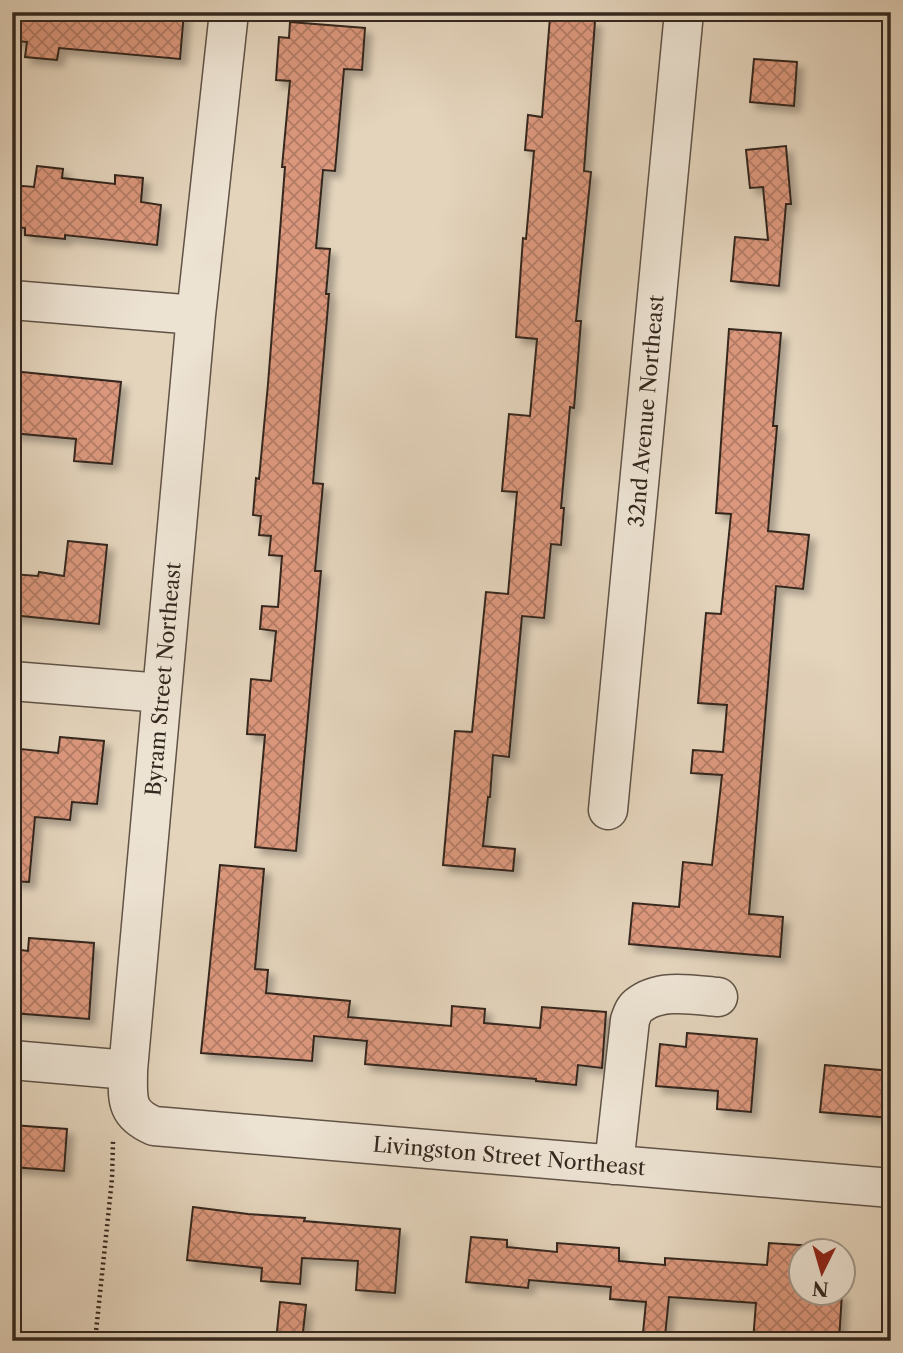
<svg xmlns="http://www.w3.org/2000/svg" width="903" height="1353" font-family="'Libre Caslon Text',serif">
  <defs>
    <pattern id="building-cross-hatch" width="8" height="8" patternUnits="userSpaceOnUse" patternTransform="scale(1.75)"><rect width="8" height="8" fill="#dc987d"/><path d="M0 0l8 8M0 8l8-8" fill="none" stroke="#b37c66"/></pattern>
    <filter id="shadow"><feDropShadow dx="6" dy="6" stdDeviation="3.5" flood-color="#0004"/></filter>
  </defs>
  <rect width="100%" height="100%" fill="#e4d4bc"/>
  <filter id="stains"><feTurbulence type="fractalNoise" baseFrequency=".00286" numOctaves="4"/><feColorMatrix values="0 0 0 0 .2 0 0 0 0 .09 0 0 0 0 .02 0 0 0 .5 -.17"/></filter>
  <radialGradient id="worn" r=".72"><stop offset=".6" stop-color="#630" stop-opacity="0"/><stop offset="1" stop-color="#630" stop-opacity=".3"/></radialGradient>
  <path fill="url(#building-cross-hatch)" stroke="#34281f" stroke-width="2" filter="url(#shadow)" d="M12 12H184L180 59 59 48 57 60 25 57 27 42 12 40Z
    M550 17 595 21 584 171 591 172 576 321H581L574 408 570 407 561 508H564L561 545 551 544 544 618 522 616 509 757 493 755 490 797H488L483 846 515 849 513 871 443 865 455 731 472 732 486 592 508 594 517 492 502 491 509 414 530 416 537 339 516 337 523 238 526 239 534 151 525 150 528 115 542 117Z
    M290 22 365 28 362 70 344 69 335 171 323 170 316 248 330 249 326 294H329L313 483 323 484 315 571H321L296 851 255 847 265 735 247 734 251 679 271 681 276 631 260 629 262 606 278 607 282 556 269 555 271 536 259 535 261 516 253 515 256 478 259 479 268 384 285 167H282L290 81 276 80 279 37 289 38Z
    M754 59 797 62 794 106 750 102Z
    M786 146 791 204H786L779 286 731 281 735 237 768 240 763 187 750 188 746 150Z
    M37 166 63 169 62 178 115 184V175L143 178 141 202 161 205 157 245 65 235V239L25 235V228L12 226V185L34 187Z
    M729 329 781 333 773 426H777L768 531 809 535 803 589 776 586 749 914 783 917 780 957 629 944 633 903 679 907 683 862 712 865 722 775 691 773 693 750 723 752 727 705 698 703 706 613 721 614 731 514 716 513Z
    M12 371 121 382 112 464 74 461 76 439 12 433Z
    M68 541 107 545 99 624 12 615V574L38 576 39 572 64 576Z
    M60 737 104 741 97 804 72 802 70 820 35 817 29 882 12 881V812H15L21 749 58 753Z
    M220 865 264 869 255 969 268 970 266 993 350 1001 348 1017 451 1026 452 1006 485 1009 484 1023 540 1028 542 1007 606 1012 602 1068 578 1065 576 1085 536 1081V1079L365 1064 367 1041 314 1036 312 1061 201 1053Z
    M29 938 94 943 89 1019 12 1013V949L28 951Z
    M687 1033 757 1039 751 1112 717 1109 718 1091 656 1086 660 1044 686 1047Z
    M825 1065 891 1071V1118L820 1112Z
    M12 1125 67 1129 64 1171 12 1167Z
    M193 1207 248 1214 305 1218 304 1221 400 1229 395 1293 356 1290 358 1261 302 1258 300 1284 261 1281 262 1268 187 1260Z
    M471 1237 507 1240V1247L557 1252V1243L619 1248V1261L665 1265V1258L767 1265 769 1243 814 1246V1251H802V1293H842L839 1341H753L756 1303 669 1297 665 1336 643 1333 646 1302 610 1299 611 1287 529 1280 528 1288 466 1282Z
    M280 1302 306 1305 302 1341H276Z"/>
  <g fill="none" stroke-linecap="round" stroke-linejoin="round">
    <defs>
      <path id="minor" d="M229 12 196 315 128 1070C128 1098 124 1113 154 1126L891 1188
        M12 300 196 315
        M12 681 162 693
        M608 810 684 12
        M12 1060 128 1070
        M614 1165 630 1020C632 1015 634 1008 639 1005 660 988 694 995 718 997"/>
    </defs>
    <use href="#minor" stroke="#605346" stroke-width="41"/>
    <path stroke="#34281f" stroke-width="4.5" stroke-dasharray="2 3.5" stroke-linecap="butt" d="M95 1341 112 1179 113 1141"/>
    <use href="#minor" stroke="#ede3d3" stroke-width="38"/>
  </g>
  <g text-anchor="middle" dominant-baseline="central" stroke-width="6" stroke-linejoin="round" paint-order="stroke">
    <g font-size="21" fill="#34281f" stroke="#ede3d3">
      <text transform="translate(646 411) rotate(-85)">32nd Avenue Northeast</text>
      <text transform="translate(163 679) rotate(-85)">Byram Street Northeast</text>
      <text transform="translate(509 1156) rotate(5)">Livingston Street Northeast</text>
    </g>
  </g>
  <rect width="903" height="1353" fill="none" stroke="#e4d4bc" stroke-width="42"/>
  <rect x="14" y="14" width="875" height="1325" fill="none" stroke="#34281f" stroke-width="3.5"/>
  <rect x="21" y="21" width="861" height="1311" fill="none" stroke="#34281f" stroke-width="2"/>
  <g transform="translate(822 1272) rotate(185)"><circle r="33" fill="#ede3d3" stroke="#a3988b" stroke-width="2"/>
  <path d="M0-5L12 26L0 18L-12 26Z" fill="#8f2418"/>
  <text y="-10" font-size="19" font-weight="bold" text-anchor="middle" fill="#34281f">N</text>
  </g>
  <rect width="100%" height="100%" filter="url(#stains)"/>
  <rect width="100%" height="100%" fill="url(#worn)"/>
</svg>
